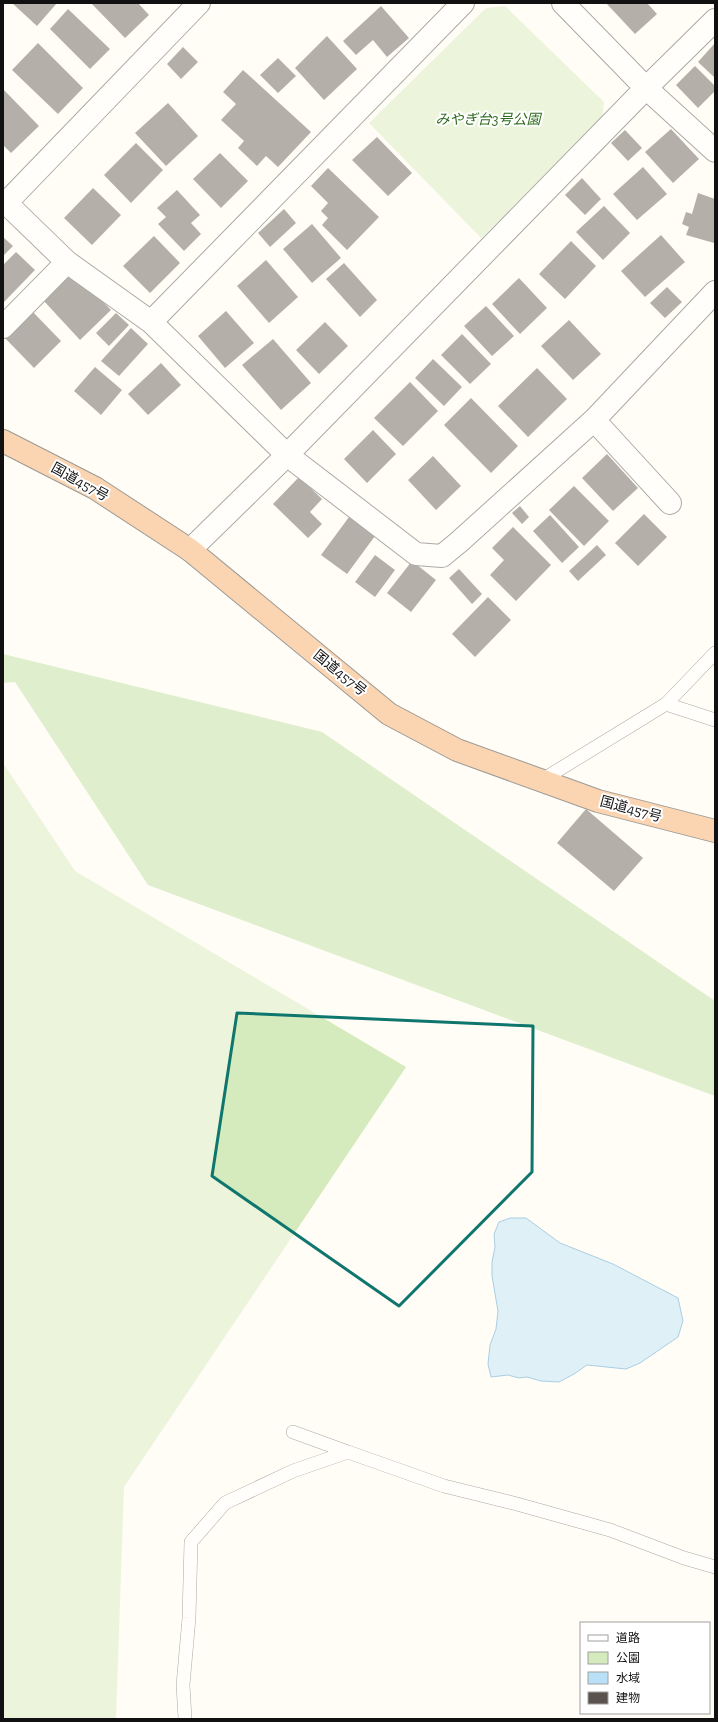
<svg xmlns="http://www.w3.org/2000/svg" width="718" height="1722" font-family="'Zilla Slab','Noto Sans JP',serif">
  <rect width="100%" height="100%" fill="#fffdf5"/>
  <path fill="#d5ebbd" d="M505 6 604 102 602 120 481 238 369 123 486 8Z
    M3 763 75 871 406 1067 124 1487 116 1719H3Z"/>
  <path fill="#b9dc9c" d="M3 654 322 732 715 1001V1096L148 885 15 682 3 683Z"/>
  <path fill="#b9e0f7" stroke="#3f96cf" d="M510 1218H526L560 1243 613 1264 678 1298 683 1321 678 1337 640 1363 626 1369 587 1365 574 1374 559 1382 541 1381 527 1377 519 1378 508 1375 491 1377 488 1364 490 1345 496 1329 498 1311 492 1276V1262L495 1247 494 1234 499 1222Z"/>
  <path fill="#5a524d" d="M12 3H57L37 26Z
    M91 3H138L149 15 125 38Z
    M606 3H647L657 14 635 34Z
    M381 6 409 38 387 57 373 40 356 55 343 41Z
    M68 9 110 49 90 69 50 29Z
    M327 36 357 69 324 100 295 68Z
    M38 43 83 88 58 114 12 70Z
    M715 43V78L698 62Z
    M183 47 198 62 181 79 167 64Z
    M278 58 296 76 278 93 260 75Z
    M695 66 715 86V91L698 108 676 85Z
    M243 70 311 132 278 167 266 156 257 166 238 148 244 141 221 120 236 104 223 92Z
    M3 89 39 126 11 153 3 145Z
    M168 103 198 136 166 166 135 133Z
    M671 129 699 159 673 183 645 152Z
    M625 130 642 148 628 161 611 143Z
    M377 137 412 173 388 196 352 160Z
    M136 143 163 170 131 203 104 175Z
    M220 153 248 181 221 208 193 179Z
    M643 167 667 194 637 220 613 194Z
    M328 168 379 217 347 250 322 225 328 218 321 211 328 203 311 186Z
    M582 178 601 199 585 215 565 195Z
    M93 188 121 215 92 245 64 218Z
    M177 190 200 215 191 223 201 234 184 251 158 224 166 217 157 208Z
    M698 193 715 199 714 243 686 235 689 227 682 224 686 212 692 214Z
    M604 206 630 233 603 260 576 232Z
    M284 209 296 223 270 247 258 233Z
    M312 224 341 258 312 283 283 249Z
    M661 235 685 262 645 297 621 271Z
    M154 236 180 263 150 293 123 266Z
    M3 237 13 246 3 256Z
    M571 241 596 266 565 299 539 274Z
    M16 252 35 270 4 302 3 300V265Z
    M266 260 298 297 269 323 237 286Z
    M344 263 377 300 360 317 326 279Z
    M73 271 111 310 80 340 43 300Z
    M519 278 547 308 520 334 492 304Z
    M667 287 682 302 665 318 650 303Z
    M486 306 514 336 492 356 464 326Z
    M32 311 61 341 34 368 5 338Z
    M226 311 254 343 225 368 198 336Z
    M116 313 129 325 109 346 96 333Z
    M569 320 601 354 573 380 541 346Z
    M325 322 348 346 319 374 296 350Z
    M131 328 148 344 119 376 101 361Z
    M462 334 491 364 470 384 441 355Z
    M273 339 311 383 281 410 242 365Z
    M433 359 462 387 444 406 415 378Z
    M161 363 181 385 148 415 128 394Z
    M95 367 122 390 101 415 74 391Z
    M537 368 567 399 528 437 498 406Z
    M410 382 438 411 403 446 374 418Z
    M471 398 518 446 491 473 444 425Z
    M373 430 396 454 367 483 344 459Z
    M607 454 638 488 613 511 582 478Z
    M433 456 461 486 436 510 408 480Z
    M299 477 322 499 310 512 322 524 308 538 273 504Z
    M574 486 609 521 584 546 549 510Z
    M520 506 529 517 522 524 512 513Z
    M644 514 667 537 638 566 615 543Z
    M550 515 579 547 562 563 533 531Z
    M349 517 375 536 347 574 321 555Z
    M513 527 551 565 516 601 490 575 504 560 492 548Z
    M597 545 606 555 578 581 569 571Z
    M375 555 395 570 375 597 355 582Z
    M412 561 436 580 411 612 387 593Z
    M459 569 482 594 472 604 449 578Z
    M488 597 511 620 475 657 452 634Z
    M586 809 643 858 614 891 557 843Z"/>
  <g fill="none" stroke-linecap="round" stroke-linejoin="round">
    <defs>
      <path id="lane" d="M666 704 715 653
        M542 780 666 704 715 720
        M293 1432 348 1452
        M185 1718 183 1685 189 1618 191 1542 225 1503 293 1471 348 1452 444 1486 517 1504 610 1530 684 1558 715 1567"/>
      <path id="street" d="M715 20 646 88 715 151
        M3 200 67 262 151 322 287 455 416 554 442 556 459 542 594 420 715 292
        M6 203 199 3
        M151 322 463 3
        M3 327 67 262
        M594 420 670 503
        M190 550 287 455 646 88 563 3"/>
      <path id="highway" d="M3 441 95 488 190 550 389 714 457 750 598 801 715 831"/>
    </defs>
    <use href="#lane" stroke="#444" stroke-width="14"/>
    <use href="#street" stroke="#444" stroke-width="24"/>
    <use href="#highway" stroke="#222" stroke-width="24"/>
    <use href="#lane" stroke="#fff" stroke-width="13"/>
    <use href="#street" stroke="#fff" stroke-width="22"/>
    <use href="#highway" stroke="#f5a25d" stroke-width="22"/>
  </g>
  <path d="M0 0H718V1722H0ZM237 1013 533 1026 532 1172 399 1306 212 1176Z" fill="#fffdf5" fill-opacity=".55" fill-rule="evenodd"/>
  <path fill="none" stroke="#0f766e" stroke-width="3" stroke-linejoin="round" d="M237 1013 533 1026 532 1172 399 1306 212 1176Z"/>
  <g text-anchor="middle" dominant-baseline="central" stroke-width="4" stroke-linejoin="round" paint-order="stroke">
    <g font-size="14" font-style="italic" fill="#2f6b1f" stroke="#fff">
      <text x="488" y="119">みやぎ台3号公園</text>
    </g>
    <g font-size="14" fill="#111" stroke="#fff">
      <text transform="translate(80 482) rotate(29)">国道457号</text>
      <text transform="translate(340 673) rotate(39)">国道457号</text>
      <text transform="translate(631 809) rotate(15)">国道457号</text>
    </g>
  </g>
  <rect width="718" height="1722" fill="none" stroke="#111111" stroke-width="8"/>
  <rect x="580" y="1622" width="130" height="92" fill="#ffffff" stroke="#a0a0a0"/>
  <rect x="588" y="1635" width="20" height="6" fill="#ffffff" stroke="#a0a0a0"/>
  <text x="616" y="1642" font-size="12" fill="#111111">道路</text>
  <rect x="588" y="1652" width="20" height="12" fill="#d5ebbd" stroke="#a0a0a0"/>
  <text x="616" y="1662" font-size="12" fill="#111111">公園</text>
  <rect x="588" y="1672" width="20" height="12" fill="#b9e0f7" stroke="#a0a0a0"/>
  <text x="616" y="1682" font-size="12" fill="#111111">水域</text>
  <rect x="588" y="1692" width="20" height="12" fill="#5a524d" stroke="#a0a0a0"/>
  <text x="616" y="1702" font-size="12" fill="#111111">建物</text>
</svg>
